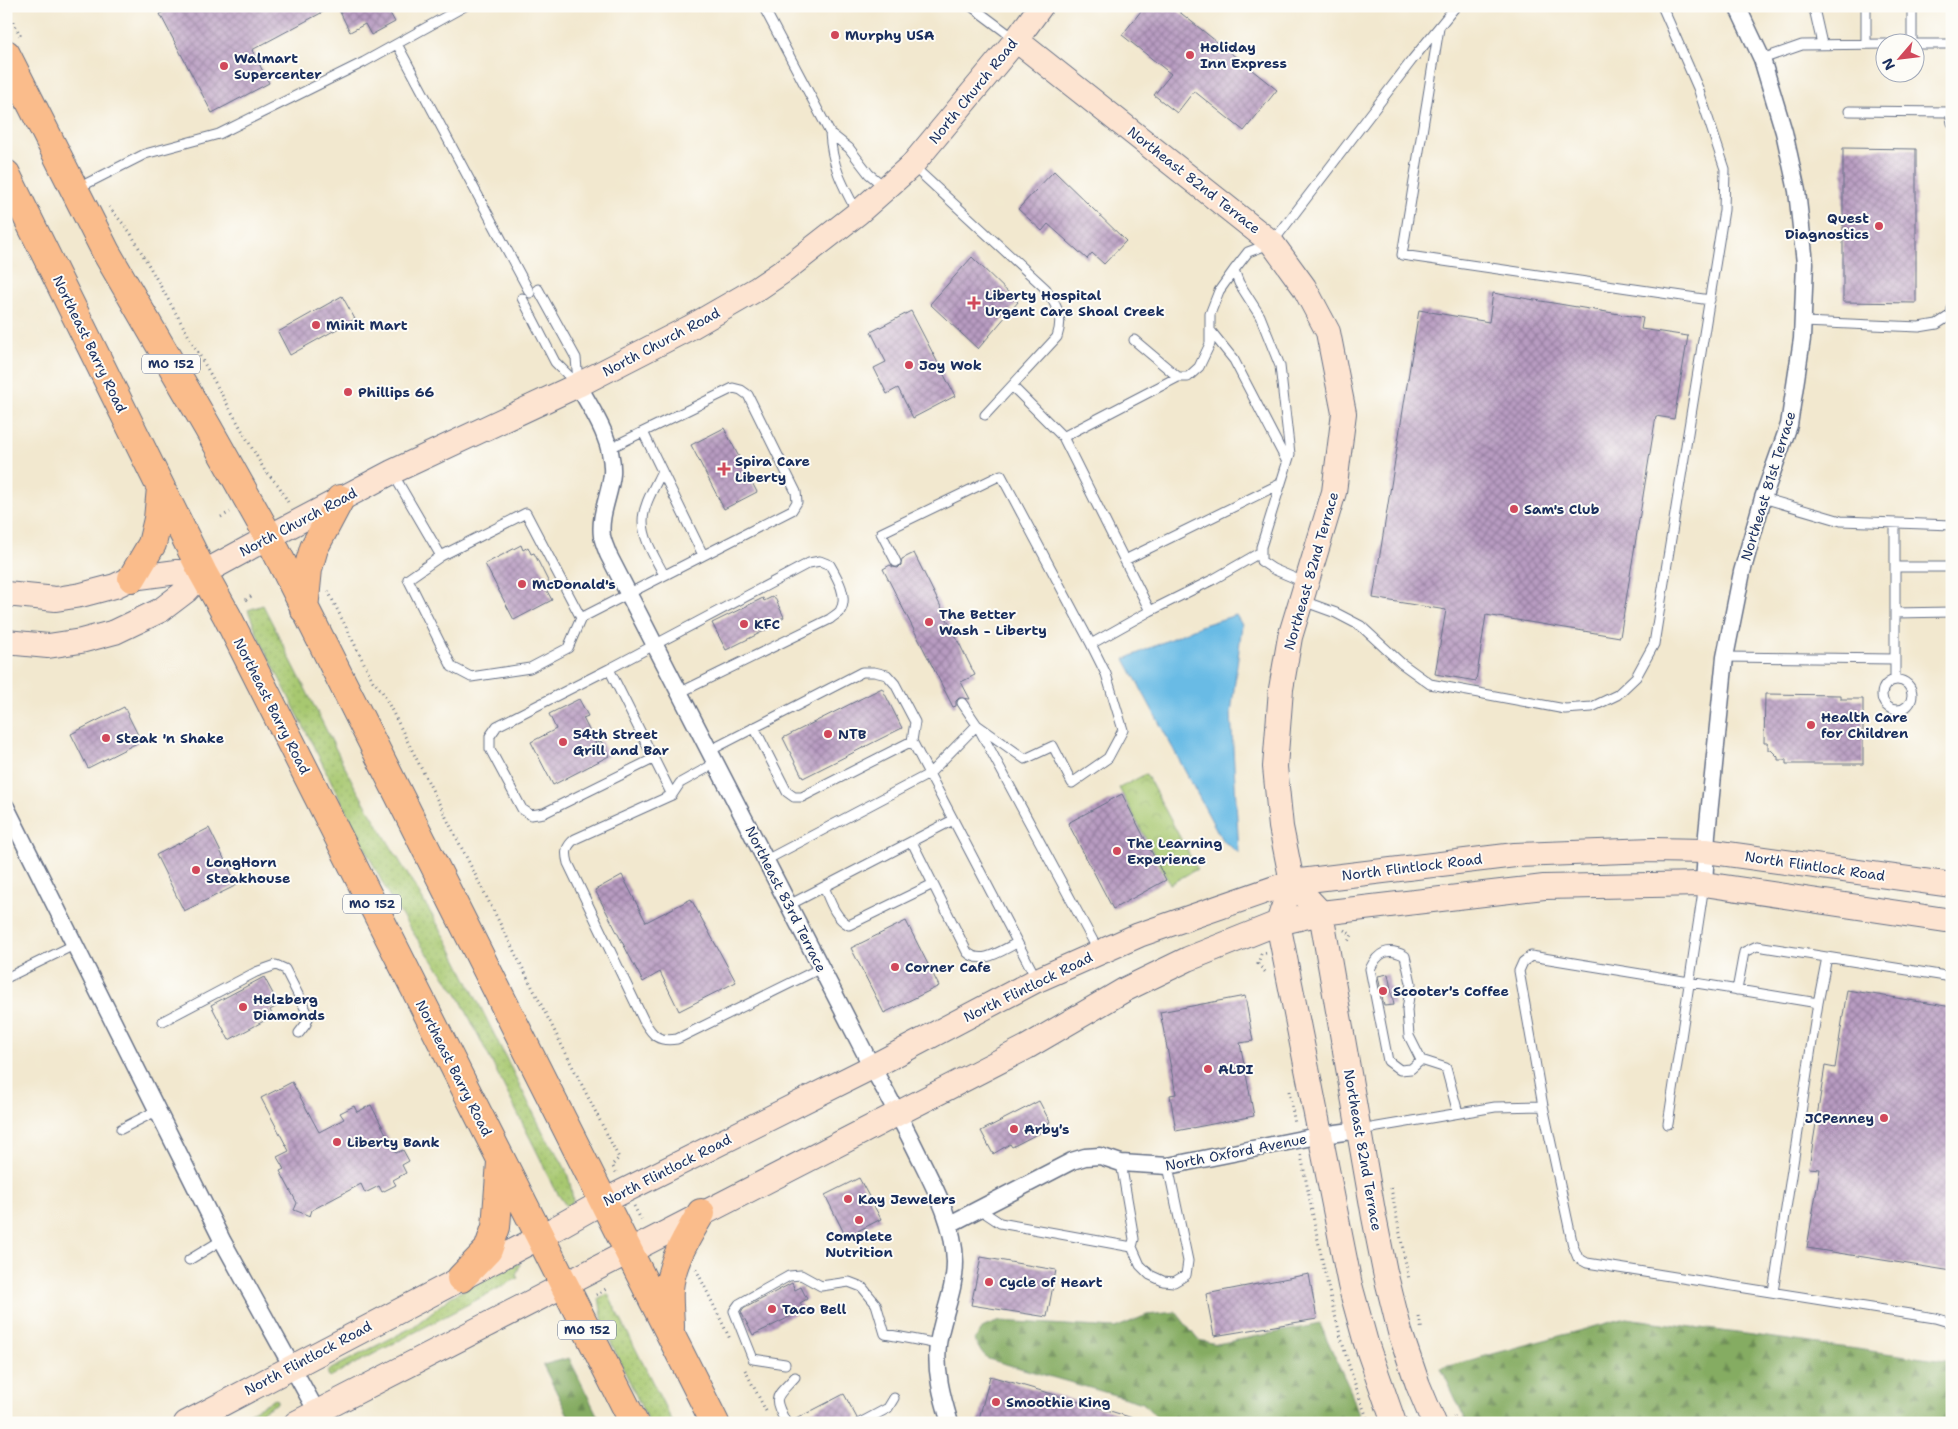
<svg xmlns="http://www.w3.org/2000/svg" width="1958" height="1429" font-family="'Shantell Sans',sans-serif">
  <defs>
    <pattern id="grass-dots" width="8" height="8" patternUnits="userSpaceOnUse" patternTransform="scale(1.25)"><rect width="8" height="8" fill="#a7c870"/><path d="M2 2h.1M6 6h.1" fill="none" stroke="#8fac63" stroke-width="1.8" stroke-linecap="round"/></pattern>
    <pattern id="forest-firs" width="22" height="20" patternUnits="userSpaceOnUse" patternTransform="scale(1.25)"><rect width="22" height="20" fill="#85ac62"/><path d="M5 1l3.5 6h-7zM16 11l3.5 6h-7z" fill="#6c8c54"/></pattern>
    <pattern id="park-crowns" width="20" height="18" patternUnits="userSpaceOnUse" patternTransform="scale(1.25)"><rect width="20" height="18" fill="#a7c870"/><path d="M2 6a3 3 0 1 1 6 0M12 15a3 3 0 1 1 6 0" fill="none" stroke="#8fac63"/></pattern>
    <pattern id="building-cross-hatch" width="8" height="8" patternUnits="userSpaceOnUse" patternTransform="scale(1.25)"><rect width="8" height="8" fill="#b89bc1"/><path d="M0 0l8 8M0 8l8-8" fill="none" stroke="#957fa0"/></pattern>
  </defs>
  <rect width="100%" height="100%" fill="#fdfcf7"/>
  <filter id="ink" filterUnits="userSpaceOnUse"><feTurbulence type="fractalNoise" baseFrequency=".02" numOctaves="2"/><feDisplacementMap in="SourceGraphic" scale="10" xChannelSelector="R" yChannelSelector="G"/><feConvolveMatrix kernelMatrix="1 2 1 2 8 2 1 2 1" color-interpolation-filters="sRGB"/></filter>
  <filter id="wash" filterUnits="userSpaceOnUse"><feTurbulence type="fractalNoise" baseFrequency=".0096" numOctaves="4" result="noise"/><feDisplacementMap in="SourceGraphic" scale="20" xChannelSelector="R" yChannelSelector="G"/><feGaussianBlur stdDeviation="1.12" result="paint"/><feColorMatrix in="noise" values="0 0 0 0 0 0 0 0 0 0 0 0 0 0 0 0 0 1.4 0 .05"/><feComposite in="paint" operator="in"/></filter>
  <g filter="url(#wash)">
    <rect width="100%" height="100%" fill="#f2e8cf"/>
    <path fill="url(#grass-dots)" stroke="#617c67" d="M263 605 354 785 447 940 546 1138C563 1162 570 1172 573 1202L567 1207 553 1187 539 1156 457 993 422 946 390 898 258 636 248 610Z
      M519 1263 520 1265 516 1275 518 1278 330 1377 328 1375V1372L331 1369 413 1327 452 1296 502 1270Z
      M608 1294 673 1423H649L604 1328 599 1298Z
      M275 1399 278 1400 276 1404 240 1423H230Z"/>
    <path fill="url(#forest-firs)" stroke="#506e60" d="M1176 1312 1198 1340 1217 1344 1320 1324 1351 1392 1362 1423H1162L1143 1403 988 1359 980 1350 974 1340 984 1327 1000 1321 1115 1328 1147 1315Z
      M1626 1318 1952 1362V1423H1467L1441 1368Z
      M569 1358 601 1423H572L543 1365Z"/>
    <path fill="url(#park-crowns)" stroke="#617c67" d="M1146 774 1197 869 1170 884 1119 788Z"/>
    <path fill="#69bbe5" stroke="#4275a2" d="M1236 615 1242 625 1231 713 1239 853 1222 840 1125 659 1200 626Z"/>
    <g id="blocks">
      <path fill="url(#building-cross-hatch)" d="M174 6H334L252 50 269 83 212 113 160 14Z
        M337 6H386L395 22 371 35 365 24 350 32Z
        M1145 6H1172L1277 90 1244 131 1194 91 1177 113 1154 95 1171 74 1122 35Z
        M1843 148 1916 149V303L1843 302Z
        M1054 171 1126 241 1104 264 1092 253 1087 259 1048 224 1042 231 1018 209Z
        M972 257 1018 302 978 349 930 304Z
        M1493 293 1643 318 1641 329 1688 336 1674 419 1656 416 1620 637 1486 615 1476 681 1435 674 1446 610 1373 598 1419 310 1489 322Z
        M342 296 355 319 290 355 278 332Z
        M911 311 955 396 913 418 898 388 887 394 874 368 886 362 871 332Z
        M724 428 757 492 724 509 691 445Z
        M521 545 523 550 528 547 531 554 534 553 551 587 546 589 552 600 514 620 485 564Z
        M914 553 975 675 961 682 970 699 959 698 956 701V706L953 707 883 569 890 565 893 567 898 568 901 565 902 559Z
        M774 596 784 617 775 622 776 625 726 650 712 623 763 598 764 601Z
        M882 688 902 728 803 778 783 738Z
        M1765 694 1841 695V699H1863V764H1786V760H1778V757L1771 750H1768V743H1764Z
        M579 699 588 716 583 718 596 744 601 741 609 756 553 785 531 742 556 729 549 714Z
        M124 707 141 741 88 768 71 734Z
        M1122 794 1166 880 1113 909 1068 823Z
        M209 828 237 885 184 911 156 855Z
        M622 875 646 922 691 899 736 982 679 1011 660 972 643 982 595 890Z
        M906 921 939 986 884 1013 851 948Z
        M1388 974 1394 1005 1384 1006 1378 976Z
        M264 977 279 1005 270 1010 273 1016 229 1040 211 1005Z
        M1847 990 1952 1007V1271L1807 1248 1820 1169 1809 1168 1825 1066 1835 1068Z
        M1245 996 1253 1041 1240 1043 1254 1116 1176 1131 1170 1095 1176 1094 1160 1012Z
        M292 1082 319 1132 344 1119 340 1113 354 1106 357 1112 371 1105 396 1153 403 1150 409 1161 402 1165 406 1173 393 1180 396 1185 382 1192 379 1186 365 1193 361 1184 312 1210 310 1216 294 1210 297 1203 280 1171 284 1169 277 1157 289 1151 261 1098Z
        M1039 1101 1050 1122 1041 1127 1043 1131 1012 1147 1010 1144 993 1154 981 1131Z
        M859 1178 881 1219 846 1237 825 1195Z
        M981 1257 1056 1270 1047 1317 971 1305Z
        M1309 1274 1317 1319 1214 1336 1206 1294Z
        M792 1283 795 1290 801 1287 807 1299 800 1303 804 1310 753 1335 741 1312 743 1309Z
        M990 1376 1107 1410 1139 1420V1423H978Z
        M844 1394 857 1418 854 1423H792V1421Z"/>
    </g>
  </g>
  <g filter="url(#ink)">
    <use href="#blocks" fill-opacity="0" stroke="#667086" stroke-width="1"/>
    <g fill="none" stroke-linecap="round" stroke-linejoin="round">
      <defs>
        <path id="lane" d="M763 6 830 133 849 148 869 174 886 188
          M971 6 1015 39
          M1811 6 1815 13 1822 44
          M1866 6V44
          M1912 6V42
          M1439 28 1402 255 1710 300
          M397 44 530 293
          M1916 44H1952
          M1762 59 1802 45 1886 44
          M1849 111 1950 112 1952 123
          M830 133C832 166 842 184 857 212
          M913 166 1046 289C1057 307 1064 316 1057 337L985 415
          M78 188 145 154 219 134 364 62 465 6
          M538 289 576 358 578 382
          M522 298 555 362 578 385
          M1803 322 1919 327 1937 324 1951 315 1952 309
          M1210 330 1234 360 1287 462
          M1134 340 1178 377H1188L1199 367 1210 344V314L1219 291 1234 270
          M1012 386 1063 437 1150 611 1214 579 1261 552
          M643 432 703 555
          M1063 437 1178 377
          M662 471C655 486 643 505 643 521 643 540 656 559 664 575
          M392 472 441 556 408 579 452 667 471 677 530 668 568 648 581 618 792 510 797 502 796 492 748 395 741 390 733 388 610 448
          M1763 498 1841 521 1952 525
          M441 556 526 513 581 618
          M1125 560 1280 484
          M896 562 881 533 1001 475 1091 644 1150 611
          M1895 567H1952
          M1306 583 1273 569 1261 561V547L1290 454 1280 366 1260 316 1239 283 1234 270 1248 252 1272 243 1412 60 1456 6
          M1303 601 1336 613 1361 626 1401 663 1430 684 1565 709 1592 707 1617 695 1636 677 1654 644 1724 210 1725 169 1698 88 1662 6
          M1895 613 1952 612
          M1725 657 1895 659
          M609 669 497 726 490 736V749L522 809 531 815 544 813 653 759
          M1895 680V524
          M1882 695a15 15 0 1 1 30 0a15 15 0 1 1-30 0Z
          M962 703 977 725 1025 759 1053 746 1072 783 1108 758 1123 730 1106 674 1091 644
          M754 727 787 792 794 797H802L912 741
          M709 751 862 672H874L887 675 895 684 915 722 912 741 1037 980
          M716 763 680 783 672 795 575 839C566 846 565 852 568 863L644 1021C653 1036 658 1042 677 1039L821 968
          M672 795 609 669 809 563 820 561 830 565C837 577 849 597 840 611 838 614 833 616 830 619L679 693
          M912 842 967 952C981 966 1002 950 1017 943
          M766 860 929 774 977 725 1099 952
          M824 887C830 901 835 918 849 925L933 884
          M789 905 953 820
          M1827 957 1818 1003 1531 956 1523 962 1519 971 1543 1106 1573 1246 1578 1258 1587 1263 1935 1318 1952 1323
          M6 978 76 944
          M1737 990 1744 952 1757 946 1952 977
          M163 1021 256 972 276 965 285 969 309 1016 306 1024 299 1033
          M1421 1060 1411 1069 1400 1070 1388 1061 1370 969C1378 952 1388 947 1405 956L1411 983 1407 1010 1409 1036 1421 1060 1446 1068 1458 1113
          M1668 1124 1704 885
          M121 1129 158 1110
          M1360 1130 1495 1107 1543 1106
          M979 1209 1000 1223 1132 1247 1134 1239 1121 1163
          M1132 1247 1140 1265 1150 1275 1163 1281 1174 1282 1186 1275 1188 1261 1168 1166
          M189 1260 222 1240
          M1773 1292 1818 1003
          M785 1364 753 1359 734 1311 739 1304 789 1276 801 1275 821 1286 849 1282 862 1287 876 1304 885 1334 938 1344
          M786 1423C772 1395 775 1399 795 1377
          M860 1423 888 1408 894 1398"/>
        <path id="street" d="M578 385C593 412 614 442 612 474 610 495 599 515 602 536 603 542 606 548 608 554L872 1067C889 1097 905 1127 920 1158 937 1192 954 1224 955 1262 955 1291 942 1316 938 1344 935 1371 942 1397 950 1423
          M6 807 222 1240 317 1412
          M1704 884 1707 834 1725 657 1742 572 1763 498 1789 425 1802 339 1805 263 1797 191 1784 132 1762 59 1737 6
          M950 1224 1072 1161 1085 1157 1100 1156 1121 1163 1168 1166 1322 1135 1359 1130"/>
        <path id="secondary" d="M1016 40 1272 243 1304 287 1328 332 1344 413 1334 492 1290 637 1281 689 1275 767 1281 827 1292 882 1278 923 1350 1285 1366 1343 1394 1423
          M6 594 56 599 81 595 115 586 132 578 177 572 203 573
          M6 642 48 646 81 641 115 632 161 610 186 591 203 573 269 537 392 472 578 385 691 327 757 289 785 270 858 213 912 165 1016 40 1041 6
          M1292 882 1321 913 1374 1217 1385 1272 1400 1332 1418 1385 1434 1423
          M186 1423 540 1237 604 1201 872 1067 1035 981 1139 935 1292 882 1515 855 1652 850 1706 851 1952 885
          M296 1423 1027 1047 1126 989 1188 959 1278 923 1321 913 1544 887 1704 884 1952 921"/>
        <path id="highway" d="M6 54 106 252 208 428 269 537 715 1423
          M6 174 203 573 227 616 634 1423
          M132 578 152 544 158 519 161 488
          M304 609 308 569 314 548 340 499
          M461 1278 488 1250 496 1227 501 1162
          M670 1328C670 1315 668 1301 669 1289 672 1260 687 1237 701 1213"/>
      </defs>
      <use href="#lane" stroke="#667086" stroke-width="11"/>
      <use href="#street" stroke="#667086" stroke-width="19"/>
      <use href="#secondary" stroke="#667086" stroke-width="26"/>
      <use href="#highway" stroke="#667086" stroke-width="30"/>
      <path stroke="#667086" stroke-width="3" stroke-dasharray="1 4" stroke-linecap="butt" d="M6 8 21 37
        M109 207 130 232 265 471 279 486 289 504
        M221 517 230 512
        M328 591 373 681 382 691 619 1158 612 1165 617 1174
        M246 600 253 595
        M1344 930 1352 935 1347 943
        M1266 953 1261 954 1258 964 1267 974
        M1289 1091 1295 1124
        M1301 1155C1319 1246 1335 1336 1369 1423
        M1391 1188 1409 1280
        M634 1206 643 1223
        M696 1269 730 1339
        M596 1295 606 1289
        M1419 1317 1422 1331
        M745 1370 766 1411
        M1454 1416 1457 1423"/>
      <use href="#lane" stroke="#fff" stroke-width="9"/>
      <use href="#street" stroke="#fff" stroke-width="16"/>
      <use href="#secondary" stroke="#fde4d1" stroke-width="24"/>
      <use href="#highway" stroke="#fabc8b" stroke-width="28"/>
    </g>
  </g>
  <g fill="#d1495b" stroke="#fdfcf7" stroke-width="2">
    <circle cx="835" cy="35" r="5"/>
    <circle cx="1190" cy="55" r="5"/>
    <circle cx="224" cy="66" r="5"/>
    <circle cx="1879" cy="226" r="5"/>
    <path d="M971.5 295.5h5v5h5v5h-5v5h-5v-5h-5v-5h5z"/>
    <circle cx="316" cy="325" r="5"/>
    <circle cx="909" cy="365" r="5"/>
    <circle cx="348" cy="392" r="5"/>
    <path d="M721.5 461.5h5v5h5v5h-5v5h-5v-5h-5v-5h5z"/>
    <circle cx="1514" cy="509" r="5"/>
    <circle cx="522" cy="584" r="5"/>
    <circle cx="929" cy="622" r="5"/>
    <circle cx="744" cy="624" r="5"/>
    <circle cx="1811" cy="725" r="5"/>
    <circle cx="828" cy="734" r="5"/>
    <circle cx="106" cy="738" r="5"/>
    <circle cx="563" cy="742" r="5"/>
    <circle cx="1117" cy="851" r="5"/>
    <circle cx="196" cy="870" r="5"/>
    <circle cx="895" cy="967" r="5"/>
    <circle cx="1383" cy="991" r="5"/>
    <circle cx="243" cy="1007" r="5"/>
    <circle cx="1208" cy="1069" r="5"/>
    <circle cx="1884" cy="1118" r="5"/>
    <circle cx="1014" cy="1129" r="5"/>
    <circle cx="337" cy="1142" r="5"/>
    <circle cx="848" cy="1199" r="5"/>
    <circle cx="859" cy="1220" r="5"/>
    <circle cx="989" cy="1282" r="5"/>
    <circle cx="772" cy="1309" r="5"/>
    <circle cx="996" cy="1402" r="5"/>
  </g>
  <g text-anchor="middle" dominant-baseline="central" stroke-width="4" stroke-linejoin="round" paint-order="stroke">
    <g fill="#fdfcf7" stroke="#5f6c8c" stroke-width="1">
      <rect x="142" y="354.5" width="58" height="19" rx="4"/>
      <rect x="343" y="894.5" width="58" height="19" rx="4"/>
      <rect x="558" y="1320.5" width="58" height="19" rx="4"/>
    </g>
    <g font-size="12" font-weight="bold" fill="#1b2f5e">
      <text x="171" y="364">MO 152</text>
      <text x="372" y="904">MO 152</text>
      <text x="587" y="1330">MO 152</text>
    </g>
    <g font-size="14" font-weight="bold" fill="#1b2f5e" stroke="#fdfcf7" text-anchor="start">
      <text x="845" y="35">Murphy USA</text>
      <text x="1200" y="47">Holiday<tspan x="1200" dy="16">Inn Express</tspan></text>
      <text x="234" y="58">Walmart<tspan x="234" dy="16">Supercenter</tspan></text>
      <text x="1869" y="218" text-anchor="end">Quest<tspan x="1869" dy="16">Diagnostics</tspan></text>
      <text x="985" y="295">Liberty Hospital<tspan x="985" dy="16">Urgent Care Shoal Creek</tspan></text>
      <text x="326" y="325">Minit Mart</text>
      <text x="919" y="365">Joy Wok</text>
      <text x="358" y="392">Phillips 66</text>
      <text x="735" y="461">Spira Care<tspan x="735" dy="16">Liberty</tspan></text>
      <text x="1524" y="509">Sam's Club</text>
      <text x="532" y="584">McDonald's</text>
      <text x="939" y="614">The Better<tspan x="939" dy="16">Wash - Liberty</tspan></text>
      <text x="754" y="624">KFC</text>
      <text x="1821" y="717">Health Care<tspan x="1821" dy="16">for Children</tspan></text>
      <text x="573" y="734">54th Street<tspan x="573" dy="16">Grill and Bar</tspan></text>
      <text x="838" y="734">NTB</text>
      <text x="116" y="738">Steak 'n Shake</text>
      <text x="1127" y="843">The Learning<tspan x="1127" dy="16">Experience</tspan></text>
      <text x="206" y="862">LongHorn<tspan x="206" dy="16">Steakhouse</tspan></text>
      <text x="905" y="967">Corner Cafe</text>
      <text x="1393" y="991">Scooter's Coffee</text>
      <text x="253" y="999">Helzberg<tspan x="253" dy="16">Diamonds</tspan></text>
      <text x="1218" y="1069">ALDI</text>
      <text x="1874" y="1118" text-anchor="end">JCPenney</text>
      <text x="1024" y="1129">Arby's</text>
      <text x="347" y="1142">Liberty Bank</text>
      <text x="858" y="1199">Kay Jewelers</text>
      <text x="859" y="1236" text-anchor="middle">Complete<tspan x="859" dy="16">Nutrition</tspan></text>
      <text x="999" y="1282">Cycle of Heart</text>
      <text x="782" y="1309">Taco Bell</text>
      <text x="1006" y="1402">Smoothie King</text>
    </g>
    <g font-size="14" fill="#1b2f5e" stroke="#fdfcf7">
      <text transform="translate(973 91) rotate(-51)">North Church Road</text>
      <text transform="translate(1194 180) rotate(38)">Northeast 82nd Terrace</text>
      <text transform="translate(661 342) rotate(-28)">North Church Road</text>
      <text transform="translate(90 344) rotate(64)">Northeast Barry Road</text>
      <text transform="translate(1768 486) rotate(-73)">Northeast 81st Terrace</text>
      <text transform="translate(298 522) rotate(-28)">North Church Road</text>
      <text transform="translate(1311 571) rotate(-74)">Northeast 82nd Terrace</text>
      <text transform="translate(272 706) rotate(63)">Northeast Barry Road</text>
      <text transform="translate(1815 866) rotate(8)">North Flintlock Road</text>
      <text transform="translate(1412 867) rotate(-7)">North Flintlock Road</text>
      <text transform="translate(786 899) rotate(63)">Northeast 83rd Terrace</text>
      <text transform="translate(1028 987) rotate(-26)">North Flintlock Road</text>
      <text transform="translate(454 1068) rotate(63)">Northeast Barry Road</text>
      <text transform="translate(1363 1150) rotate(80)">Northeast 82nd Terrace</text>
      <text transform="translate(1236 1152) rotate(-11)">North Oxford Avenue</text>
      <text transform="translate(667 1170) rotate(-27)">North Flintlock Road</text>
      <text transform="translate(308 1358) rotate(-28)">North Flintlock Road</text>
    </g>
  </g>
  <rect width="1958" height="1429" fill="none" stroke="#fdfcf7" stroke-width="25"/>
  <g transform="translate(1900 58) rotate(242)"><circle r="24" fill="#fdfcf7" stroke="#a3aaba"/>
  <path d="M0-4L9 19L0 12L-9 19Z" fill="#d1495b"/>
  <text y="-8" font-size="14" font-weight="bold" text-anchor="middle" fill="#1b2f5e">N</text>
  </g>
</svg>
